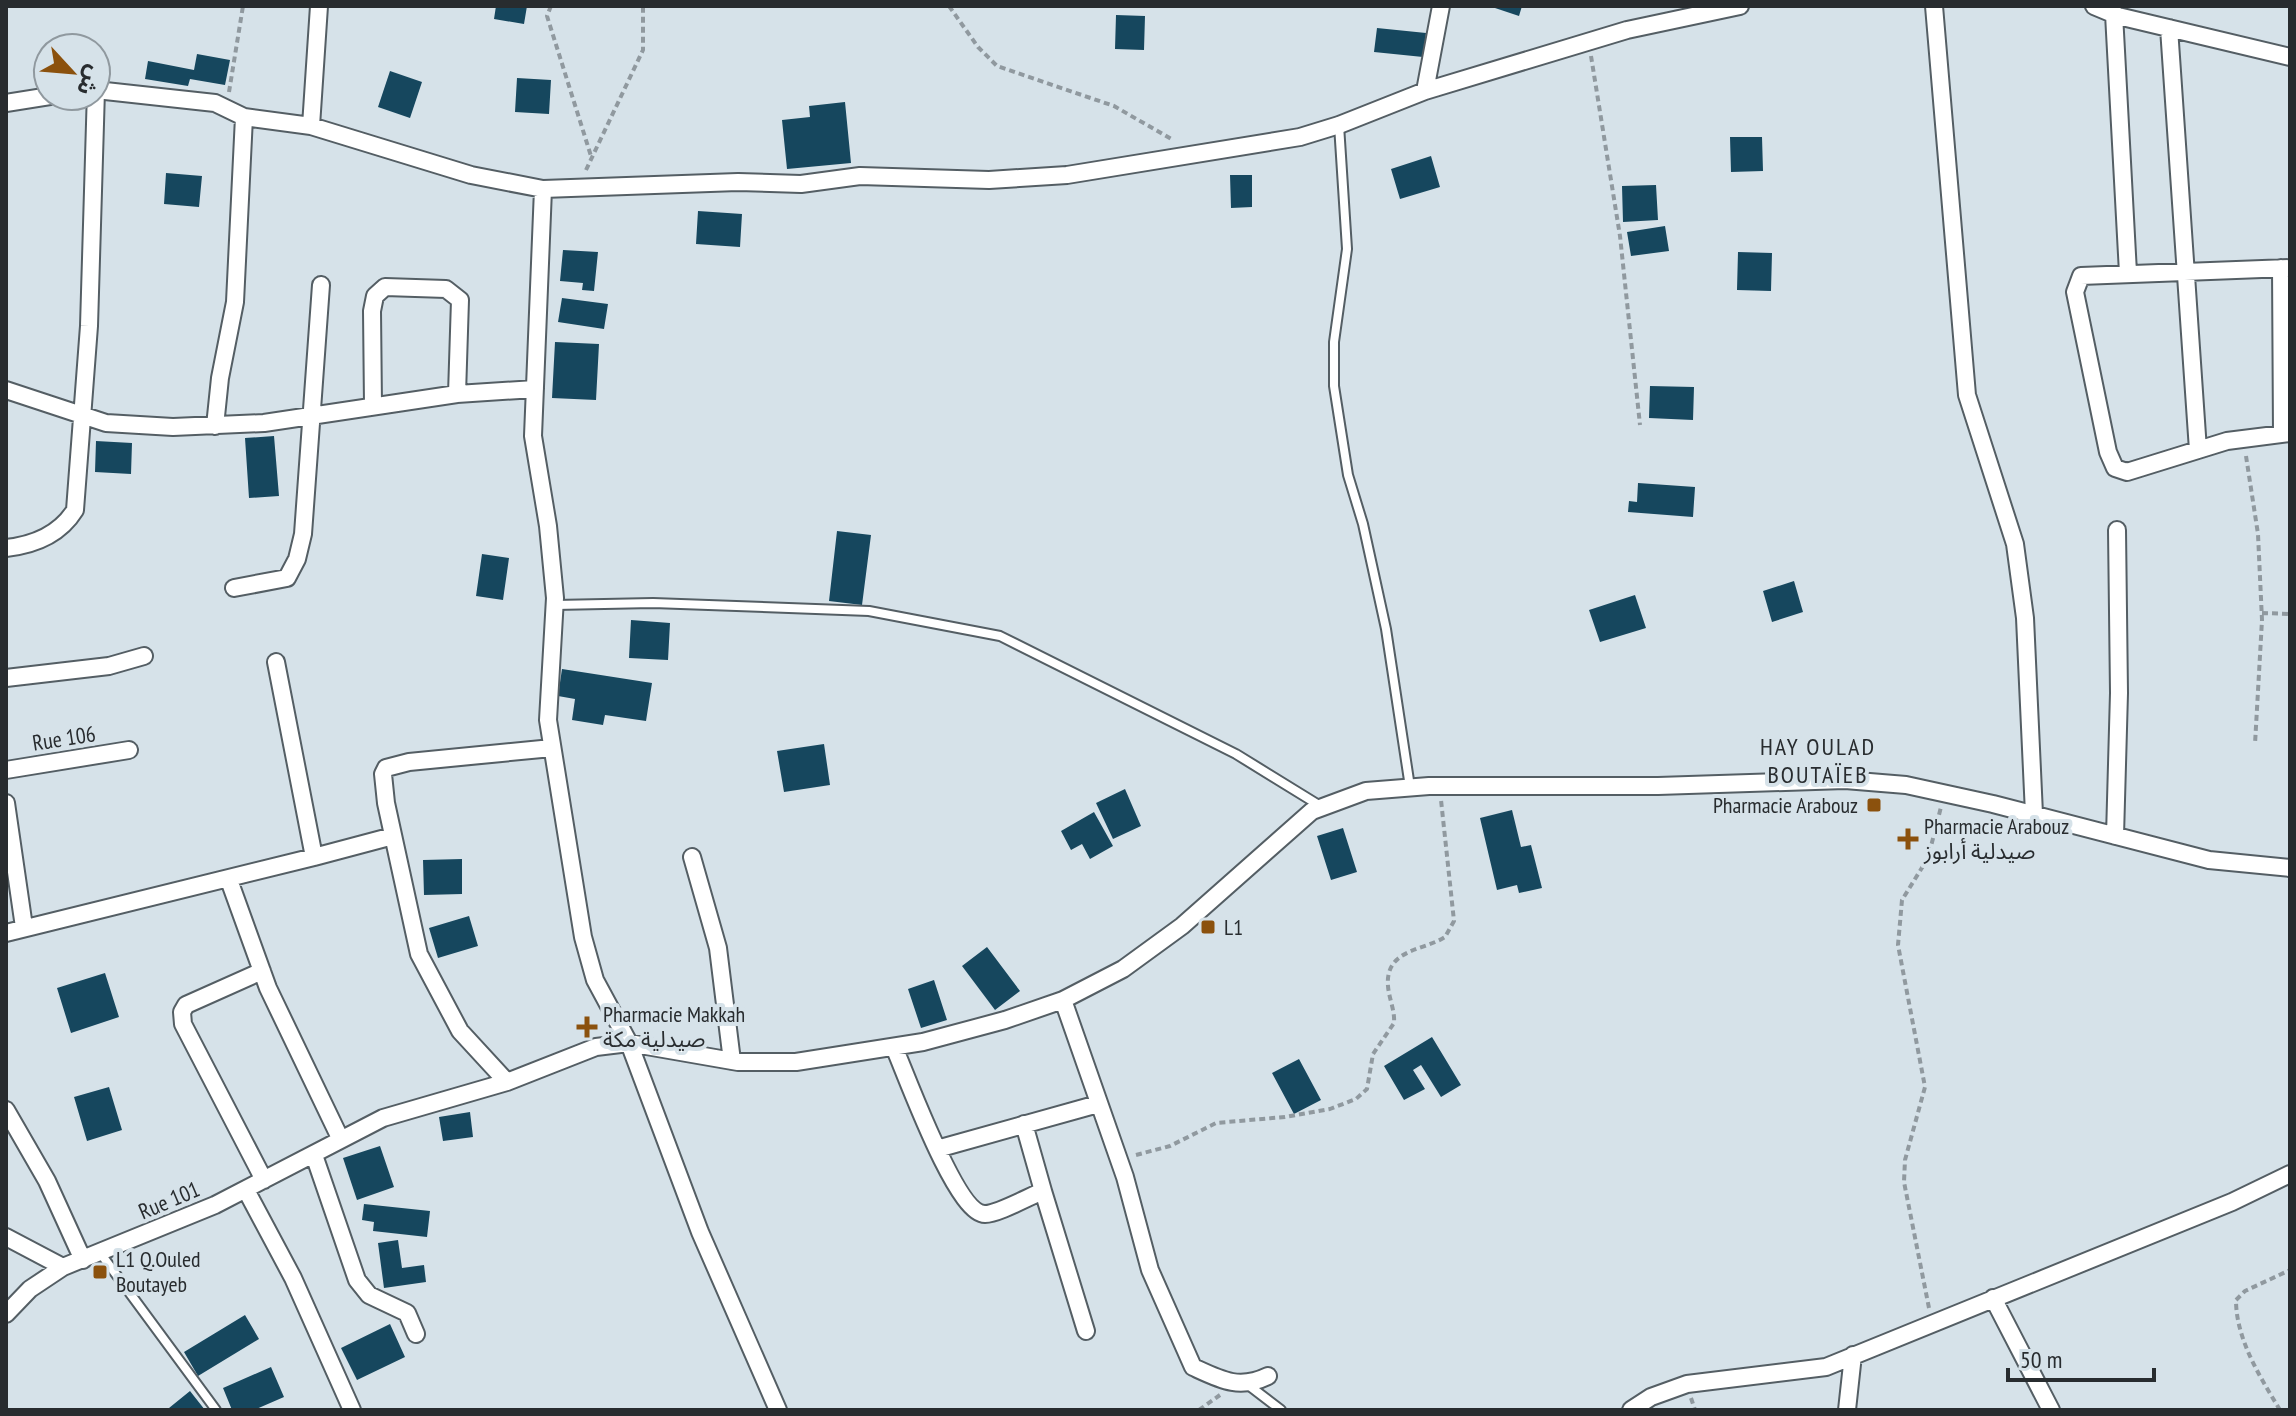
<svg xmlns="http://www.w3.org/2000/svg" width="2296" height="1416" font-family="'PT Sans Narrow','Noto Sans Arabic',sans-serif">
  <rect width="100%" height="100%" fill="#d6e2e9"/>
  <path fill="#16475e" d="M496 6H527L524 24 494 19Z
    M1489 6H1522L1519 16Z
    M1116 15 1145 16 1144 50 1115 49Z
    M1377 28 1426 33 1423 57 1374 52Z
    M197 54 230 60 225 85 190 79 188 86 145 79 148 61 194 70Z
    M390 71 422 82 410 118 378 107Z
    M517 78 551 80 549 114 515 112Z
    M845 102 851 163 787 169 782 120 810 117 809 106Z
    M1730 137H1762L1763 171 1731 172Z
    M1431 156 1440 187 1400 199 1391 169Z
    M166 173 202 176 199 207 164 204Z
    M1230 175H1252V207L1231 208Z
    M1656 185 1658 220 1623 222 1622 186Z
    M698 211 742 214 740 247 696 244Z
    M1665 226 1669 251 1631 256 1627 232Z
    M563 250 598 252 594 291 582 290 583 283 560 281Z
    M1738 252 1772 253 1771 291 1737 290Z
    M562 298 608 304 604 329 558 322Z
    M555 342 599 344 596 400 552 398Z
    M1650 386 1694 387 1693 420 1649 418Z
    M274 436 279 496 249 498 245 438Z
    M96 441 132 443 131 474 95 472Z
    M1638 483 1695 487 1693 517 1628 512 1629 501 1637 502Z
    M837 531 871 535 862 605 829 601Z
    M482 554 509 558 503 600 476 596Z
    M1794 581 1803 612 1772 622 1763 591Z
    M1635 595 1646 628 1600 642 1589 610Z
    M631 620 670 623 668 660 629 658Z
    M562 669 652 683 646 721 605 715 603 725 572 720 575 699 558 696Z
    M824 744 830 785 784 792 777 751Z
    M1125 789 1141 826 1113 839 1096 803Z
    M1512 810 1521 847 1531 845 1542 888 1519 893 1517 885 1497 890 1480 818Z
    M1094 812 1113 846 1090 859 1082 844 1071 850 1061 831Z
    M1343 828 1357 872 1331 880 1317 836Z
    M462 859V894L424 895 423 860Z
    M469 916 478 946 438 958 429 928Z
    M987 947 1020 991 995 1010 962 966Z
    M105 973 119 1017 71 1033 57 988Z
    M934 980 947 1020 921 1028 908 989Z
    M1432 1037 1461 1085 1441 1097 1421 1065 1413 1070 1425 1089 1404 1100 1384 1066Z
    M1299 1059 1321 1100 1294 1114 1272 1073Z
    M109 1087 122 1130 87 1141 74 1097Z
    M470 1112 473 1137 443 1141 439 1117Z
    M380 1146 394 1187 357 1200 343 1158Z
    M364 1204 430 1211 427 1237 373 1231 374 1222 362 1220Z
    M398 1240 402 1268 424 1265 426 1282 384 1288 378 1243Z
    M245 1315 259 1339 198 1376 184 1352Z
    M390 1324 405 1357 357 1380 341 1348Z
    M271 1367 284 1397 254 1410H232L223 1388Z
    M190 1391 205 1410H171L169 1408Z"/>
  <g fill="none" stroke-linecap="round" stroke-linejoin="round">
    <defs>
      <path id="lane" d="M1339 125 1347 249 1334 342V386L1348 475 1363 524 1386 629 1410 787
        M555 605 653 603 869 611 1000 636 1236 754 1322 807
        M101 1254 216 1410
        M1247 1384 1281 1410"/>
      <path id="street" d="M1934 6 1967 395 2015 544 2025 618 2034 814
        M2094 6 2118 16 2290 57
        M2114 14 2128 273
        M2169 28 2198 450
        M96 90 215 103 244 117 311 126 471 175 543 189 738 182 801 184 860 176 989 180 1067 175 1300 137 1339 125 1425 91 1627 30 1740 6
        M1425 91 1441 6
        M6 103 50 96
        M311 126 319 6
        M543 189 533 436 548 526 555 598 548 720 583 937 595 980 629 1043 700 1232 778 1410
        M2281 268 2282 434
        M2290 268 2081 276 2075 292 2108 452 2115 468 2127 472 2227 441 2290 433
        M6 390 106 423 173 427 264 423 457 394 535 389
        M373 405 372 311 375 296 385 287 446 289 460 300 457 394
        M215 426 220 378 235 302 244 117
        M6 548C34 545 60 534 75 510L89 326 96 90
        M234 588 287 578 297 559 303 534 321 285
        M276 662 314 857 393 836
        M6 678 109 666 144 656
        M6 770 129 750
        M6 803 24 927
        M2115 836 2119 693 2117 530
        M692 857 718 948 732 1061
        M229 880 268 988 340 1138
        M6 933 314 857
        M262 971 186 1005 182 1012 183 1024 264 1180
        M1063 1000 1125 1177 1150 1270 1193 1367C1221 1380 1239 1390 1268 1376
        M894 1047C906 1074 956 1214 985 1214 998 1214 1030 1196 1043 1191L1024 1124
        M507 1082 460 1031 419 954 386 803 383 774 386 768 409 762 552 748
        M6 1110 47 1181 83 1260
        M937 1149 1098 1104
        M314 1155 357 1280 369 1295 407 1313 416 1334
        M246 1190 293 1278 352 1410
        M1043 1191 1086 1331
        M6 1237 63 1267
        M1993 1298 2051 1410
        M6 1314 30 1289 63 1267 215 1205 383 1118 507 1082 596 1047 629 1043 738 1062H796L923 1042 1005 1020 1063 1000 1123 969 1182 926 1312 811 1366 791 1429 786H1658L1845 780 1906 785 1993 804 2209 860 2290 868
        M1631 1410 1651 1397 1687 1384 1826 1367 2232 1202 2290 1174
        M1847 1410 1853 1355"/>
    </defs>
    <use href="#lane" stroke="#545e64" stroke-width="12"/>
    <use href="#street" stroke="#545e64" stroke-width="20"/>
    <path stroke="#90999f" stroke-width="4" stroke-dasharray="6 4" stroke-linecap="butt" d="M551 6 547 16 591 156
      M949 6 978 47 997 66 1114 106 1173 140
      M1591 56 1620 236 1640 425
      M229 92 243 6
      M586 170 643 50V6
      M2246 456 2258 534 2262 620 2255 744
      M2262 613 2290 614
      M1136 1155 1170 1146 1216 1123 1285 1117 1330 1109 1356 1099 1367 1089 1373 1054 1394 1023C1395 1010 1389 999 1388 986 1385 949 1423 951 1445 937L1454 921 1441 800
      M1929 1308 1904 1182 1905 1160 1925 1087 1898 945 1902 900 1928 858 1941 807
      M1691 1398 1695 1410
      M1199 1410 1220 1395
      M2280 1410C2260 1377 2236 1339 2236 1300L2245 1291 2290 1270"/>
    <use href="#lane" stroke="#fff" stroke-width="8"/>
    <use href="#street" stroke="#fff" stroke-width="16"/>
  </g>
  <g fill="#8b510d" stroke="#d6e2e9" stroke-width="3">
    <rect x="1866" y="797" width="16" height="16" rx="4"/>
    <path d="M1904 827h8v8h8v8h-8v8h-8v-8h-8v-8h8z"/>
    <rect x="1200" y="919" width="16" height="16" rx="4"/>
    <path d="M583 1015h8v8h8v8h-8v8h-8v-8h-8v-8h8z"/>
    <rect x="92" y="1264" width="16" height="16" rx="4"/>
  </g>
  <g text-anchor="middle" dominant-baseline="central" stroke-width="8" stroke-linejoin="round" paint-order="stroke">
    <g font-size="22" fill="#282c2f" stroke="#d6e2e9">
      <text transform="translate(64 738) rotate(-9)">Rue 106</text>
      <text transform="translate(169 1200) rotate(-23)">Rue 101</text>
    </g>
    <g font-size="22" fill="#282c2f" stroke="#d6e2e9" text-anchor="start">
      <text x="1858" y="805" text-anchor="end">Pharmacie Arabouz</text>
      <text x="1924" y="826">Pharmacie Arabouz<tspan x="1924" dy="25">صيدلية أرابوز</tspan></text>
      <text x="1224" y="927">L1</text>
      <text x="603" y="1014">Pharmacie Makkah<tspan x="603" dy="25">صيدلية مكة</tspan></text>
      <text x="116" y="1259">L1 Q.Ouled<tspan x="116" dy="25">Boutayeb</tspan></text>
    </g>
    <g font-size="24" letter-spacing="2" fill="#282c2f" stroke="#d6e2e9">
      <text x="1818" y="746">HAY OULAD<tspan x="1818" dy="28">BOUTAÏEB</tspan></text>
    </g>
  </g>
  <rect width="2296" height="1416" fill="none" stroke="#282c2f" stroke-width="16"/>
  <g transform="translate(72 72) rotate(116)"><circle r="38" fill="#d6e2e9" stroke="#90999f" stroke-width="2"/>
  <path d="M0-6L14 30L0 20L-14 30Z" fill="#8b510d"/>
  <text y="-12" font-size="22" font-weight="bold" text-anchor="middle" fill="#282c2f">ش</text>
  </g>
  <path d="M2008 1368v12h146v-12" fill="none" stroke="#282c2f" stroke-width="4"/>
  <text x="2020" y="1368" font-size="24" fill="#282c2f" stroke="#d6e2e9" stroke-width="6" paint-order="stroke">50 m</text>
</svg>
